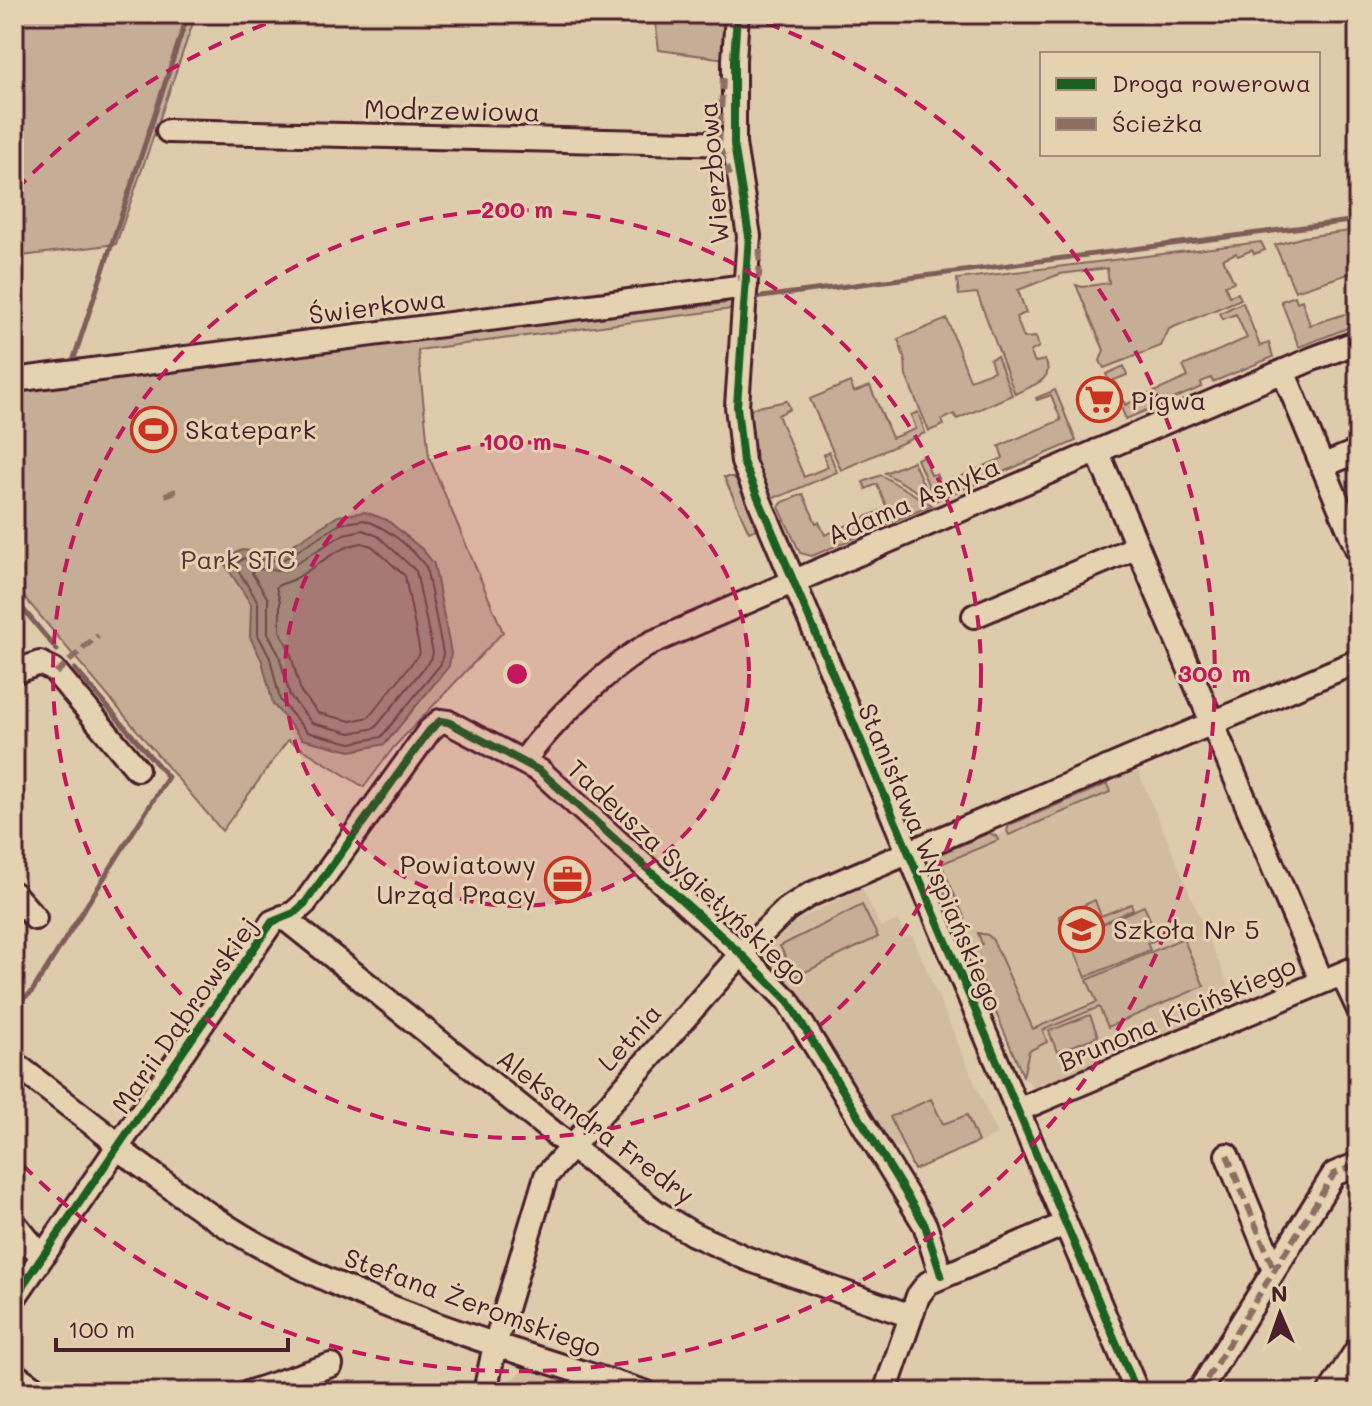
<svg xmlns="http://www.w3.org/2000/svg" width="1372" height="1406" font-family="Mali,sans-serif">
  <rect width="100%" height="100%" fill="#decbab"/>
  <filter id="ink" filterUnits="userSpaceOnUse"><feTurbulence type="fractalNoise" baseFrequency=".0125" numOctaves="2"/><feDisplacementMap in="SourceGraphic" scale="16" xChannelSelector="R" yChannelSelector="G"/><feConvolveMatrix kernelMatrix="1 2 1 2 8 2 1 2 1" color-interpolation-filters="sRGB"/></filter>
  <g filter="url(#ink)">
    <path fill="#d2bca0" d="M1138 771 1237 1005 1036 1091 1023 1076 932 865 933 857 989 833 997 836 1007 831 1009 825Z
      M862 888 881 927 898 920 906 937 912 935 997 1135 915 1171 903 1147 889 1149 810 1015 792 989 770 968 765 951 796 921Z
      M528 1367 603 1392H502L504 1385Z"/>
    <path fill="#c5ae95" stroke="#886660" stroke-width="2" d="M56 14H196L116 244 14 257V20Z
      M654 14H737L734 60 659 50Z
      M1358 230V271L1295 291 1275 245 1304 237Z
      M1261 242 1265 250 1254 254 1252 250 1238 256 1236 253 1223 259 1234 282 1225 285 1229 296 1238 293 1241 299 1169 329 1161 346 1104 368 1100 361 1104 350 1076 285 1082 287 1109 283 1107 268 1060 274 1018 290 1026 313 1016 317 1024 338 1036 337 1039 347 1030 352 1035 362 1045 360C1056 381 1030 386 1015 394L977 293 959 295 957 279Z
      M731 295 732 309 418 350 429 457 503 632 394 747 364 787 288 740 222 831 14 585V387Z
      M1295 296 1297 302 1302 300 1310 325 1358 310V324L1299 347 1281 301Z
      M1241 303H1243L1260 346 1269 343 1273 357 1213 382 1211 378 1201 382 1202 387 1126 419 1106 374 1124 366 1127 375 1114 380 1125 405 1188 377 1183 366 1247 338 1236 314 1223 319 1220 313Z
      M947 319 970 380 994 371 990 359 997 356 1012 395 957 419 954 414 942 420 944 425 929 431 906 376 905 360 898 339Z
      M850 382 854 392 870 386 892 438 916 429 911 415 918 412 925 433 841 470 810 399Z
      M1055 390 1076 441 935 501 917 459 923 456 931 475 936 474 941 485 1003 458 999 446 1061 420 1051 395 1037 400 1036 398Z
      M787 401 790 409 778 415 804 477 828 467 823 455 829 452 837 472 781 496 769 497C754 470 750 444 748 413L753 408Z
      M913 461 930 499 885 473Z
      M881 475 932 505 812 556 800 553 779 507 783 502 803 494 816 523 819 522 825 535 887 508 877 484 866 489 863 482Z
      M724 477H733L739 482 757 529 749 532Z
      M1107 784 1110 792 1009 835 1007 831 1009 825Z
      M989 833 996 836 998 840 941 864 965 919V922L959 927 932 865 933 857Z
      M1095 900 1101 916 1131 904 1133 909 1086 931 1144 906 1159 939 1147 943 1150 950 1086 977 1059 916Z
      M862 905 878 937 795 977 780 946Z
      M978 933 988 935 993 940 1033 1029 1097 1002 1087 980 1183 938 1204 986 1108 1027 1099 1007 1043 1030 1047 1042 1029 1051 1023 1076 964 938 969 936 971 940 968 942 971 949 982 944Z
      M1090 1015 1098 1036 1057 1052 1049 1031Z
      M931 1099 943 1124 967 1115 978 1142 914 1170 890 1117Z"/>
    <path fill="#a38778" stroke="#7f5d59" stroke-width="2" d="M365 512 387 520 423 550 434 564 451 653 449 666 385 744 351 751 302 739 273 704 262 661 250 637 251 604 226 566 230 556 242 550 278 554 338 516Z"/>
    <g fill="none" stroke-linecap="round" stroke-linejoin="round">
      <path stroke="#6e494a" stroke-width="2" d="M364 520C388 528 411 547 426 567L443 653 441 664 381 737 351 743 307 732 280 700 270 658 258 635V602L235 565 244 558 281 561 340 524Z
        M363 530 378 536 416 571 433 653 431 659 375 728 351 733 312 723 290 696 279 655 268 633V599L252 573 255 569 285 570 344 534Z
        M362 543 372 546 405 576 420 653 369 717 351 721 318 713 301 692 290 651 280 631V601L276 587C281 583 287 583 293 580 317 567 335 547 362 543Z"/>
      <path stroke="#7f5d59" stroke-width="5" d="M761 297 1358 220
        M582 318 724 302
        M74 358 188 14
        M190 368 382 344
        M14 598 57 650
        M14 1005 31 993 168 777 75 669"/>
      <defs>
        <path id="minor" d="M737 14 734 60V144L749 236 737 406 743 462 1137 1392
          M168 131 734 144
          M1283 371 1358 551
          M14 380 746 286
          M1097 451 1322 982
          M1322 466 1358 451
          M974 616 1137 547
          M14 672 40 663 54 670 137 769
          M524 761C550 723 612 664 653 642L1312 359 1358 342
          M14 894 35 918
          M283 917 570 1146 658 1213 693 1234 748 1259 911 1316
          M1342 974 1358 1008
          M14 1063 108 1136 117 1148C162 1180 205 1215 253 1242 375 1311 511 1350 645 1392
          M1018 1110 1358 967
          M1227 1155 1274 1270
          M14 1223 42 1257
          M14 1298 272 922 294 913 305 903 429 731 440 721 448 722 540 771 741 954 788 1001 925 1225 941 1275
          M14 1374 40 1392
          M250 1392 331 1365
          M485 1392 495 1345 546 1176 741 954 787 909 809 895 1358 661
          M885 1392 918 1296 928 1283 1065 1224
          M1195 1392 1200 1390 1334 1174 1358 1164
          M1330 1392 1358 1348"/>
      </defs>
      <use href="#minor" stroke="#4a1f2b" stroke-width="28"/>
      <use href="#minor" stroke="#e4d2b0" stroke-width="22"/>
      <path stroke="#8d6e63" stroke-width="6" stroke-dasharray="12 6" stroke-linecap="butt" d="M723 78 719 145 729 176
        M738 278 759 276 760 244
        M165 495 179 490
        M56 673 98 635
        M1227 1155 1274 1270
        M1195 1392 1200 1390 1334 1174 1358 1164
        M1346 1392 1358 1370"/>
      <defs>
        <path id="cycleway" d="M737 14 734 60V144L749 236 737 406 743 462 1137 1392
          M14 1298 272 922 294 913 305 903 429 731 440 721 448 722 540 771 741 954 788 1001 925 1225 941 1275"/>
      </defs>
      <use href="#cycleway" stroke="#e4d2b0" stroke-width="13"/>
      <use href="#cycleway" stroke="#1b5e20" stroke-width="8"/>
    </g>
  </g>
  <circle cx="517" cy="674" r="232" fill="#c2185b" fill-opacity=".12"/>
  <g fill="none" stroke="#c2185b" stroke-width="4" stroke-dasharray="14 10">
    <circle cx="517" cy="674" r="232"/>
    <circle cx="517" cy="674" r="464"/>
    <path d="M16 190A697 697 0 0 1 290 15M744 15A697 697 0 1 1 16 1158"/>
  </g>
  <defs>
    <symbol id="supermarket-ring" viewBox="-11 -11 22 22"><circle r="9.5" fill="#e4d2b0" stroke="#c8321e" stroke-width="1.5"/><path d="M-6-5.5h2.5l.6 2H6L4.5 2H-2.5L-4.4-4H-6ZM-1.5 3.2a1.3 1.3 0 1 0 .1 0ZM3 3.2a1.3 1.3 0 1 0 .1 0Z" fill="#c8321e"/></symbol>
    <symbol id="stadium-ring" viewBox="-11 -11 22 22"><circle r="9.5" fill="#e4d2b0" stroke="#c8321e" stroke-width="1.5"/><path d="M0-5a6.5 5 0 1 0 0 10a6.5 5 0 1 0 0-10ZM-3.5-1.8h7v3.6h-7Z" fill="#c8321e"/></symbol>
    <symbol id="office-ring" viewBox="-11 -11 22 22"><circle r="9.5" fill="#e4d2b0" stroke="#c8321e" stroke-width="1.5"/><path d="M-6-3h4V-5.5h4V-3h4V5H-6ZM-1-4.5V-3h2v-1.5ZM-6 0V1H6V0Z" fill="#c8321e"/></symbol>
    <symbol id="school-ring" viewBox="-11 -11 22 22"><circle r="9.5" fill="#e4d2b0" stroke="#c8321e" stroke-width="1.5"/><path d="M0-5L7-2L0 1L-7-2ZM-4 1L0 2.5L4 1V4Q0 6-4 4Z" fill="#c8321e"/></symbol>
  </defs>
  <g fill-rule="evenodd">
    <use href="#supermarket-ring" x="1074" y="374" width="51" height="51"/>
    <use href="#stadium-ring" x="128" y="404" width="51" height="51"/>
    <use href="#office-ring" x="542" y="854" width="51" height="51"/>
    <use href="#school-ring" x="1056" y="904" width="51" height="51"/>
  </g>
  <g text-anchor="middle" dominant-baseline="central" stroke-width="6" stroke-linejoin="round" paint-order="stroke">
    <g font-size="26" fill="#4a1f2b" stroke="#e4d2b0">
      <text transform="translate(452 110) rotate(1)">Modrzewiowa</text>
      <text transform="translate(713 173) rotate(-95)">Wierzbowa</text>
      <text transform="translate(377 306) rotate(-7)">Świerkowa</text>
      <text transform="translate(913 500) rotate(-23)">Adama Asnyka</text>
      <text transform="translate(931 857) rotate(67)">Stanisława Wyspiańskiego</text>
      <text transform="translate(688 872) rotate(43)">Tadeusza Sygietyńskiego</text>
      <text transform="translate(1177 1013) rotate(-23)">Brunona Kicińskiego</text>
      <text transform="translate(184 1015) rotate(-55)">Marii Dąbrowskiej</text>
      <text transform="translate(629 1037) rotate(-48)">Letnia</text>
      <text transform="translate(596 1126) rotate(37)">Aleksandra Fredry</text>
      <text transform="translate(473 1302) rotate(20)">Stefana Żeromskiego</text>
    </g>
    <g font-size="26" fill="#4a1f2b" stroke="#e4d2b0" text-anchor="start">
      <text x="1131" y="400">Pigwa</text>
      <text x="185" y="429">Skatepark</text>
      <text x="536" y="864" text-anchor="end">Powiatowy<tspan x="536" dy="30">Urząd Pracy</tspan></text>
      <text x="1113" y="929">Szkoła Nr 5</text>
    </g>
    <g font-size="26" fill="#5c343b" stroke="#e4d2b0">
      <text x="238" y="559">Park STC</text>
    </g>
  </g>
  <circle cx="517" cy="674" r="12" fill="#c2185b" stroke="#e4d2b0" stroke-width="4"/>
  <g font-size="24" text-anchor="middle" font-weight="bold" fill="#c2185b" stroke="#e4d2b0" stroke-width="6" stroke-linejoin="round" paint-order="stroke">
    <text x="517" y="218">200 m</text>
    <text x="517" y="450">100 m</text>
    <text x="1214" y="682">300 m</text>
  </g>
  <rect width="1372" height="1406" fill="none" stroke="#e4d2b0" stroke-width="48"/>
  <rect x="24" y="24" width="1324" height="1358" fill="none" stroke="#4a1f2b" stroke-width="3" filter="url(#ink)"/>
  <rect x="1040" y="52" width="280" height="104" fill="#e4d2b0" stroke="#a68a7b" stroke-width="2"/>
  <rect x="1056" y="78" width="40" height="12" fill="#1b5e20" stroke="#a68a7b" stroke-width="2"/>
  <text x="1112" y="92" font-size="24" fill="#4a1f2b">Droga rowerowa</text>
  <rect x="1056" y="118" width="40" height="12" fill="#8d6e63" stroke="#a68a7b" stroke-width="2"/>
  <text x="1112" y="132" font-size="24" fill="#4a1f2b">Ścieżka</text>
  <g transform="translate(1280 1314) rotate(358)" stroke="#e4d2b0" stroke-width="6" paint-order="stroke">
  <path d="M0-6L14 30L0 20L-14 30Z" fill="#4a1f2b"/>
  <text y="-12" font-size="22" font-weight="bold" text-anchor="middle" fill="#4a1f2b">N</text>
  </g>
  <path d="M56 1338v12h232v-12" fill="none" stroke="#4a1f2b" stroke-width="4"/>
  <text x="68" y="1338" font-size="24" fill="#4a1f2b" stroke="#e4d2b0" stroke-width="6" paint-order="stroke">100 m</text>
</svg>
